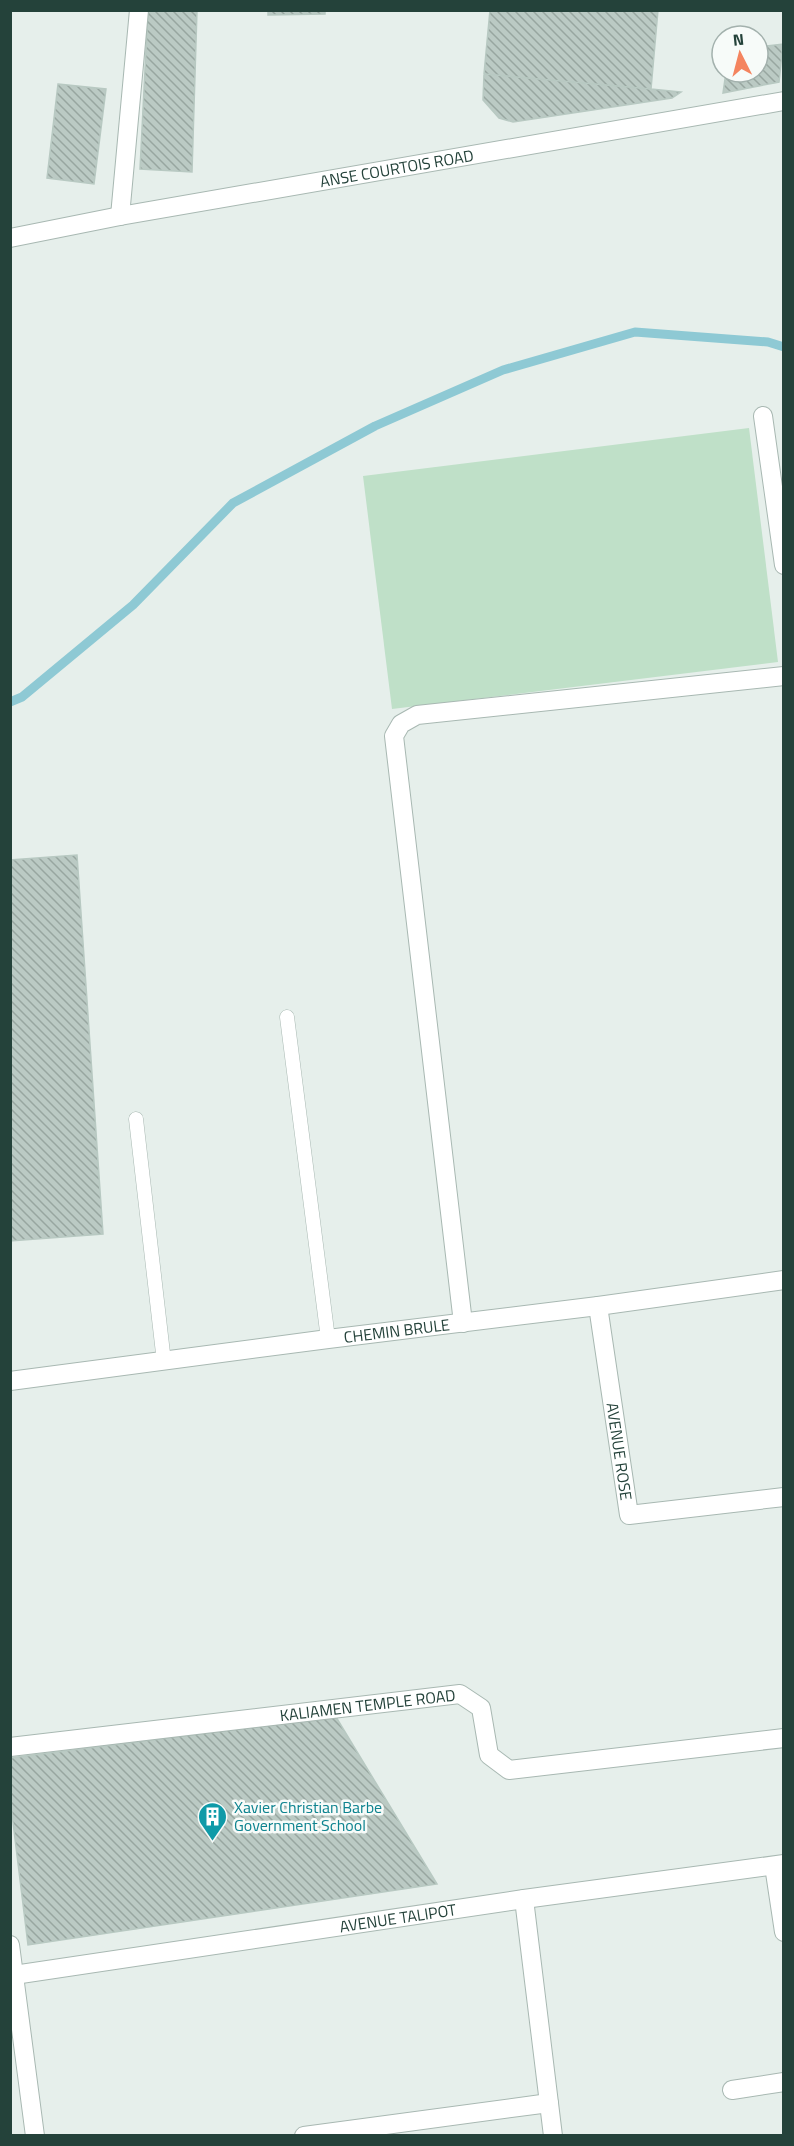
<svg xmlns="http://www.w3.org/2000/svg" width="794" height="2146" font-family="'Titillium Web',sans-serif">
  <defs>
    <pattern id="building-back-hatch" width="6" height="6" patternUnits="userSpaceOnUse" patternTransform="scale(1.5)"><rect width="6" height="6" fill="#bbcac4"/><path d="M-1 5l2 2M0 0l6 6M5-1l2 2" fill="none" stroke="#98a6a0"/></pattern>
  </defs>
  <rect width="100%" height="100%" fill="#e6efeb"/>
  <path fill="#bfe0c8" d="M749 428 778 662 392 709 363 476Z"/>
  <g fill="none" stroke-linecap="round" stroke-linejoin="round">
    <path stroke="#8ec9d4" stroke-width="9" d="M10 702 22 697 133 605 233 503 375 426 503 370 635 332 768 342 784 347"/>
  </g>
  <path fill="url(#building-back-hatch)" stroke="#b8c9c2" stroke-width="1.5" d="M148 10H197L192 172 140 169Z
    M268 10H325V14L268 15Z
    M490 10H658L651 89 484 74Z
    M783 44 779 82 723 93 726 72H758V47Z
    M484 74 651 89 681 92 672 98 513 122 499 118 483 100Z
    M58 84 106 89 94 184 47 178Z
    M77 855 103 1234 10 1241V860Z
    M336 1717 437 1884 28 1945 10 1798V1758Z"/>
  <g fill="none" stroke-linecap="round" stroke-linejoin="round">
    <defs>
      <path id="service" d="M287 1017 328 1339
        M136 1119 164 1362"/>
      <g id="minor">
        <path d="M120 216 139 10"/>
        <path id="s1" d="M10 238 120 216 784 101"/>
        <path d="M763 416 784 565"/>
        <path id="s2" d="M598 1306 629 1515 784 1497"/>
        <path d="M463 1323 394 736 401 724 417 715 784 676"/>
        <path id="s3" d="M10 1381 328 1339 598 1306 784 1280"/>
        <path id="s4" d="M10 1747 460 1694 481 1708 489 1755 509 1770 784 1738"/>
        <path d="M774 1866 784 1932"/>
        <path d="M524 1899 553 2136"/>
        <path d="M10 1945 35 2136"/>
        <path id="s5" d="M14 1975 524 1899 784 1864"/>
        <path d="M732 2090 784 2082"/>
        <path d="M304 2136 549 2103"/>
      </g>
    </defs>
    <use href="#service" stroke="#a8b8b2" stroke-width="15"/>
    <use href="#minor" stroke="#a8b8b2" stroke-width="20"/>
    <use href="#service" stroke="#fff" stroke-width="14"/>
    <use href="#minor" stroke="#fff" stroke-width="18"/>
  </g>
  <defs>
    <symbol id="building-pin" viewBox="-11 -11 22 30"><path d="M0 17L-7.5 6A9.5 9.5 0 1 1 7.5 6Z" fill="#0f9aa8" stroke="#f7fbf9"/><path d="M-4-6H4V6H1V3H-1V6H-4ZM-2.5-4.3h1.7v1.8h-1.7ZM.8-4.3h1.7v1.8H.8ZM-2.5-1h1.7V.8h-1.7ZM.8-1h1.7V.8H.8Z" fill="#fff"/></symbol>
  </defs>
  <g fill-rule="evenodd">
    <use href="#building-pin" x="196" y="1800" width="33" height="45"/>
  </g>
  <g text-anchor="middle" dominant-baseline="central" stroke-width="5" stroke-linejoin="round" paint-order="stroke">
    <g font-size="16" fill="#24423a" stroke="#f7fbf9">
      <text stroke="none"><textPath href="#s1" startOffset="393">ANSE COURTOIS ROAD</textPath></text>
      <text stroke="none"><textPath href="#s3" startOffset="390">CHEMIN BRULE</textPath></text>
      <text stroke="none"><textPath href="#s2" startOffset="147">AVENUE ROSE</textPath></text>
      <text stroke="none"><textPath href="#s4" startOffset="360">KALIAMEN TEMPLE ROAD</textPath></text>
      <text stroke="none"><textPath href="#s5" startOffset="388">AVENUE TALIPOT</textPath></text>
    </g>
    <g font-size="16" fill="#0d838f" stroke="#f7fbf9" text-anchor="start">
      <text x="234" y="1807">Xavier Christian Barbe<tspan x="234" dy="18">Government School</tspan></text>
    </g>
  </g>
  <rect width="794" height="2146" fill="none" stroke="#24423a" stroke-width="24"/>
  <g transform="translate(740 54) rotate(354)"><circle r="28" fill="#f7fbf9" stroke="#a3b1ad" stroke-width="1.5"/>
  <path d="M0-4.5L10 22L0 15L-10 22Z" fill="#f4845f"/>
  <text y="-9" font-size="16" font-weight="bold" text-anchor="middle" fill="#24423a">N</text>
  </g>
</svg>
